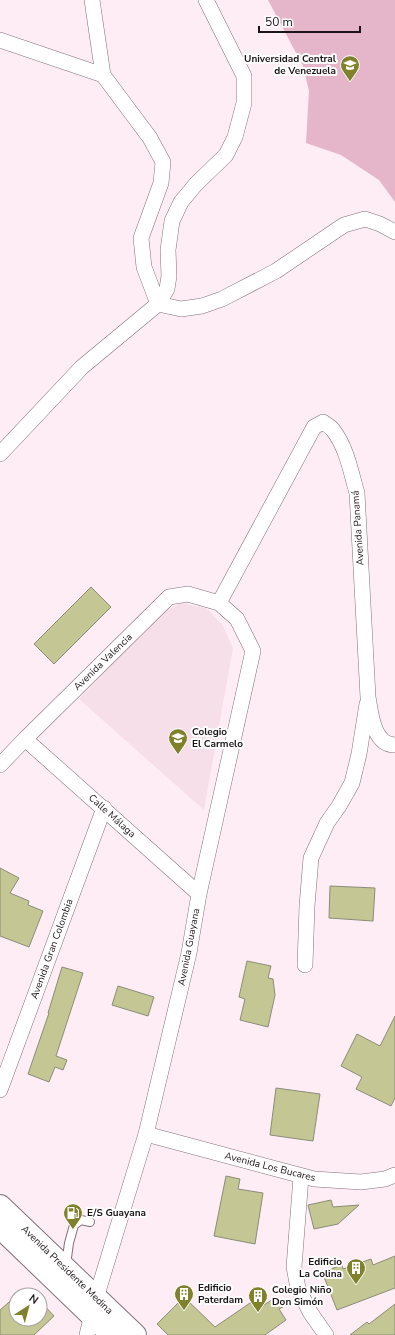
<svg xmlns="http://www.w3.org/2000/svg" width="395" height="1335" font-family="'Nunito Sans',sans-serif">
  <rect width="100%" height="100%" fill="#feedf4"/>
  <path fill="#f7dfea" d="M181 603 206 608 222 624 233 648 204 810 79 699 161 613Z"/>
  <path fill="#e5b5ca" d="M268 0H395V202L379 180 341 155 306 143 309 91 303 66Z"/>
  <path fill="#c4c793" stroke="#8a8c79" d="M91 587 111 607 54 664 34 644Z
    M0 868 19 878 10 893 29 901 28 905 43 911 29 947 0 936Z
    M330 886 375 888 373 921 329 918Z
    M247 961 271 966 268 978 273 979 275 995 268 1027 240 1020 245 999 239 997Z
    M62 967 83 973 56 1056 67 1060 63 1070 55 1067 49 1082 28 1074 49 1013H48Z
    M118 986 154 997 148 1016 112 1005Z
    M395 1016V1098L391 1106 356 1089 362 1077 341 1066 357 1034 380 1046Z
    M276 1088 320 1094 313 1141 270 1135Z
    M226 1176 240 1179 238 1189 263 1193 255 1244 214 1236Z
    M331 1200 333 1207 359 1205 338 1224 314 1229 308 1205Z
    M395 1256V1288L337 1310 322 1272 342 1265 343 1269 371 1259 373 1265Z
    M16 1296V1319H40V1301L54 1316 34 1335H0V1310Z
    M184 1297 215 1327 253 1301 258 1309 276 1297 283 1307 279 1309 286 1320 265 1335H168L157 1324Z
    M395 1304V1335H350L367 1322 369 1324Z"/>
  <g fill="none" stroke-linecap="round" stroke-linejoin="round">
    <defs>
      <path id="lane" d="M66 1265 69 1243 74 1225 81 1220 90 1222"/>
      <path id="street" d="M92 0 103 75
        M206 0 244 76V103L235 137 226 155 196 184 181 202 172 221 168 250 169 276 167 289 158 304 181 309 202 306 222 299 276 271 344 225 365 219 380 224 395 232
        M0 40 103 75 150 138 163 162 161 183 141 238 144 267 158 304 82 367 0 454
        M219 603 314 427 323 422C327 425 331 427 333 430 347 448 351 473 357 493L368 697C371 713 373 745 395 745
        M25 739 199 894
        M0 765 25 739 169 597 188 594 219 603 237 619 253 651 199 894 189 953 146 1134 96 1298 87 1335
        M305 965 307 906 311 858 327 823 339 806 352 783 359 754 367 704
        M0 1090 104 808
        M146 1134 314 1179 361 1182 385 1179 395 1175
        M301 1177 294 1267 298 1288 310 1312 326 1335"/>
      <path id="secondary" d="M0 1206 135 1335
        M0 1227 112 1335"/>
    </defs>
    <use href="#lane" stroke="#837079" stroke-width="10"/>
    <use href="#street" stroke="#837079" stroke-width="16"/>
    <use href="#secondary" stroke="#837079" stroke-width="24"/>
    <use href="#lane" stroke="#fff" stroke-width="8"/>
    <use href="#street" stroke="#fff" stroke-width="15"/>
    <use href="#secondary" stroke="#fff" stroke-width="22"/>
  </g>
  <defs>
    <symbol id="university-pin" viewBox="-11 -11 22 30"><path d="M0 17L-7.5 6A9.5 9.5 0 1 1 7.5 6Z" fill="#7f812b" stroke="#fff"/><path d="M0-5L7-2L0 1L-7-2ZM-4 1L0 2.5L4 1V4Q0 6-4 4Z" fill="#fff"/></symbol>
    <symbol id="school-pin" viewBox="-11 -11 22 30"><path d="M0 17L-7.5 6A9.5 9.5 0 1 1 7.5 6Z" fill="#7f812b" stroke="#fff"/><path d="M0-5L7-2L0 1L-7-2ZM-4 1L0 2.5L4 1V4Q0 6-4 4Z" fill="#fff"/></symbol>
    <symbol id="fuel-pin" viewBox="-11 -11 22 30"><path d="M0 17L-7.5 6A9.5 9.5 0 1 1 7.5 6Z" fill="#7f812b" stroke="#fff"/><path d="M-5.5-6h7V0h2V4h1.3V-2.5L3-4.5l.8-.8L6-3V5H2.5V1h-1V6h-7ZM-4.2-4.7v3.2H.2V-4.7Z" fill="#fff"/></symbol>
    <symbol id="building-pin" viewBox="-11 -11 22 30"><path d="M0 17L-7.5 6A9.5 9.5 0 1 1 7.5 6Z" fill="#7f812b" stroke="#fff"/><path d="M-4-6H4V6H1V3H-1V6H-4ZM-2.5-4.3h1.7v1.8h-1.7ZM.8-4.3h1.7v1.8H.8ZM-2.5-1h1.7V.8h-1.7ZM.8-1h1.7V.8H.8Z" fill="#fff"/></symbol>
  </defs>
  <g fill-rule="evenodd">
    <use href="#university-pin" x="339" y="54" width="22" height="30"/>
    <use href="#school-pin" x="167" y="727" width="22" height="30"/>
    <use href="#fuel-pin" x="62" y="1202" width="22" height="30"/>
    <use href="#building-pin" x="345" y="1257" width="22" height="30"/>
    <use href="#building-pin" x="173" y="1283" width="22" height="30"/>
    <use href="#building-pin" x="247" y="1285" width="22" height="30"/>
  </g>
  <g text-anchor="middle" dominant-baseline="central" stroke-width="4" stroke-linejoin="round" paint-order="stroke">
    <g font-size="10" font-weight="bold" fill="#1c1518" stroke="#fff" text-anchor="start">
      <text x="336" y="59" text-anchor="end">Universidad Central<tspan x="336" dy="12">de Venezuela</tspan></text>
      <text x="192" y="732">Colegio<tspan x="192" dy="12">El Carmelo</tspan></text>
      <text x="87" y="1213">E/S Guayana</text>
      <text x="342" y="1262" text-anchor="end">Edificio<tspan x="342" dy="12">La Colina</tspan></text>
      <text x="198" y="1288">Edificio<tspan x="198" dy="12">Paterdam</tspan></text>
      <text x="272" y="1290">Colegio Niño<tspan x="272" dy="12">Don Simón</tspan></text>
    </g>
    <g font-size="10" fill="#1c1518" stroke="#fff">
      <text transform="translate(358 528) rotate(-94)">Avenida Panamá</text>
      <text transform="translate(103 662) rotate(-44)">Avenida Valencia</text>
      <text transform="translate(112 816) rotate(42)">Calle Málaga</text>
      <text transform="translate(189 947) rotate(-79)">Avenida Guayana</text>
      <text transform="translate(52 949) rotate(-70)">Avenida Gran Colombia</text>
      <text transform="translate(270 1167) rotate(14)">Avenida Los Bucares</text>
      <text transform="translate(67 1270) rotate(44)">Avenida Presidente Medina</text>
    </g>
  </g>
  <g transform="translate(28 1307) rotate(36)"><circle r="19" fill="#ffffff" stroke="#a4a1a3"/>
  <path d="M0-3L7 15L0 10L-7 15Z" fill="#7f812b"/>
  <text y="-6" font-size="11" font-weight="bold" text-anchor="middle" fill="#1c1518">N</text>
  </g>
  <path d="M259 26v6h101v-6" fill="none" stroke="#1c1518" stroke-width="2"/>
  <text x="265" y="26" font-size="12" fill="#1c1518" stroke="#ffffff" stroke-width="3" paint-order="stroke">50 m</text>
</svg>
